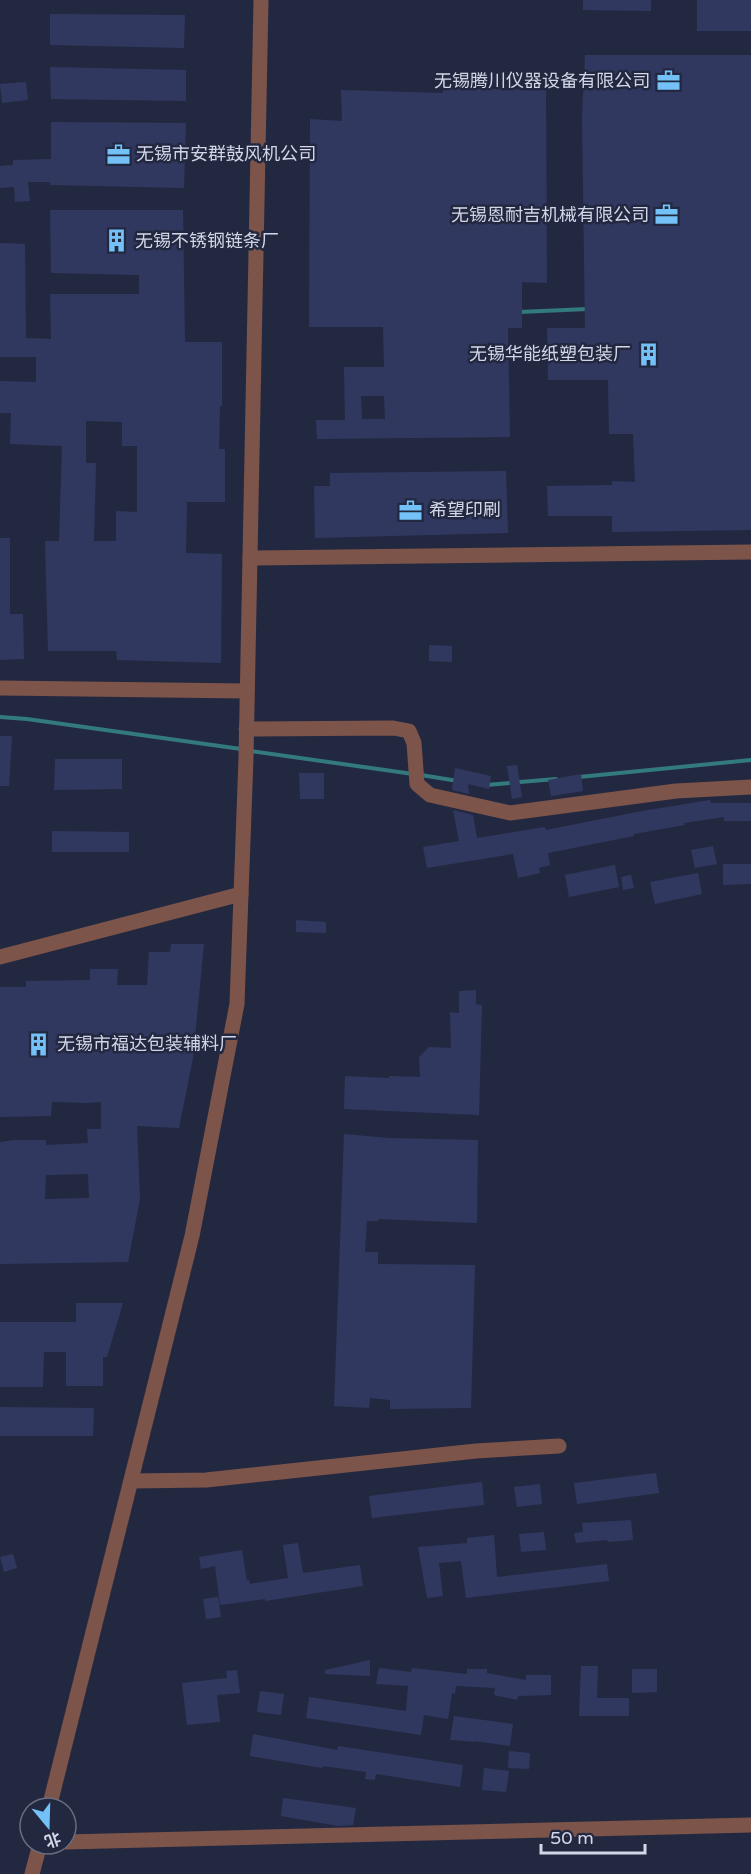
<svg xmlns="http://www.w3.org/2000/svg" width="751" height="1874" font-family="'Varela Round','Noto Sans SC',sans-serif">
  <rect width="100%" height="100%" fill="#232841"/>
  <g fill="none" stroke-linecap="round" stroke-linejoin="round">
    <path stroke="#327a7d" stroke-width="4" d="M519 312 588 309
      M0 717 27 719 241 749
      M251 751 413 774
      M421 775 458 781
      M579 777 751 760
      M486 785 556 779"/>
  </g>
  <path fill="#313860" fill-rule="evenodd" d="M583 0H651V11L583 10Z
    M697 0H751V31H697Z
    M50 14 185 15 184 48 50 45Z
    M585 55H751V530L612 532V516H548L547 486 612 485V481L635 482 633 434H609L608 380H548L547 328H585L582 116Z
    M50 67 186 70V101L51 99Z
    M26 82 28 100 2 103 0 84Z
    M443 88 546 90 547 283 522 282V328H508L510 437 317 439 316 420H345L344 367H384L383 327H309L310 119 342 121 341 90 443 93ZM361 396H384L385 419H362Z
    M51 122 186 123 184 188 50 185V182H28L30 201 15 202 14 187 0 188V166L13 165V160L51 159Z
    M50 210H183L185 342H222V406H220L219 449H225V502H187L186 553 222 554 221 663 117 660 116 651H48L45 541H59L62 446 10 444 11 413H0V381L36 382V357H0V243L25 244 26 338 51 339 50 294H139V275L51 273ZM86 421 122 422V446H137V512L116 511V541H94L96 463H86Z
    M506 471 508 533 315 538 314 486H330V473Z
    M0 538H10V614H23L24 659 0 660Z
    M429 645 452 646V662L429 661Z
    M0 736H12L9 786H0Z
    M55 759H122V789L54 790Z
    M517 765 522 797 512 799 507 766Z
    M455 768 491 776 489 789 468 784 469 794 452 790Z
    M299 773H324V799H300Z
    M581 774 583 791 551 796 548 780Z
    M710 800 711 803H751V821H724V817L684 823 685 825 634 834V836L548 853 550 865 539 868 540 873 518 878 513 854 427 868 423 847 459 841 453 810 473 815 477 838 545 827 546 830 642 811Z
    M52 831 129 832V852H52Z
    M713 846 717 864 695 868 691 850Z
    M723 864H751V884L723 885Z
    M615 865 619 887 569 897 565 875Z
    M698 873 702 894 655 904 650 882Z
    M631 875 634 888 623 890 621 877Z
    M296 920 326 922V933L296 932Z
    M171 944H204L193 1058 179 1128 137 1126 140 1199 128 1262 0 1264V1142L14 1140H46V1145L88 1143 87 1129H101V1102L88 1103 52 1102 51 1116 0 1117V987H26V981L90 980V969H118L117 985H147L149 952H170ZM88 1174 89 1198 45 1199 46 1175Z
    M476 990V1004L482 1005 479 1115 344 1109 345 1076 389 1078V1076L420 1077 419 1057 429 1047 451 1048 450 1012 459 1013V991Z
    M344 1134 389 1138 478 1140 477 1223 378 1219V1221H367L365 1252H378V1264L475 1265 471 1408 390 1409V1400L370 1398 369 1408 334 1406Z
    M76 1303H123L107 1357H103V1386H66V1352H44L43 1387H0V1322H76Z
    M0 1407 94 1408 93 1436H0Z
    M656 1473 659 1493 577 1504 574 1483Z
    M482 1482 484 1505 372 1518 369 1496Z
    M540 1484 542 1504 517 1507 514 1487Z
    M631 1520 633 1540 608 1542 607 1540 576 1543 574 1533 583 1532 582 1523Z
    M544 1532 546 1550 521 1552 519 1534Z
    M494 1535 497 1577 607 1564 609 1581 466 1598 461 1561 439 1563 443 1596 427 1598 418 1547 467 1543V1538Z
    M298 1543 303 1573 360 1565 363 1586 265 1601V1599L220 1605 215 1566 201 1569 199 1557 242 1550 247 1581 249 1580 250 1584 288 1578 283 1545Z
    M13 1554 17 1568 4 1572 0 1557Z
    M218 1597 221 1617 206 1619 203 1599Z
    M370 1660V1676L325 1674V1670Z
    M581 1666H598L597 1698H629V1716H579Z
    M379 1668 411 1672 412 1668 467 1674V1669H487V1673L526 1680V1675H551V1695L518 1696 517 1700 494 1695 495 1688 456 1686 455 1694 452 1693 448 1719 424 1715 421 1735 306 1718 309 1697 406 1711 408 1686 376 1684Z
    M632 1669H657V1692L632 1693Z
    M237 1670 240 1693 217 1695 220 1722 187 1725 182 1683 227 1678 226 1671Z
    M260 1691 284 1694 281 1715 257 1712Z
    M454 1716 513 1724 510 1746 475 1741V1742L450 1740Z
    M253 1734 337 1750 338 1746 463 1765 460 1787 376 1774 375 1780 365 1779 366 1772 323 1766 322 1768 250 1756Z
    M509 1751 530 1753 529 1769 508 1768Z
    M484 1768 509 1771 506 1792 482 1790Z
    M283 1798 356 1808 353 1825 338 1826 281 1816Z"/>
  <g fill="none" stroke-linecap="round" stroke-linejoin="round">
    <path stroke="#7d5449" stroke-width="15" d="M250 558 751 552
      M0 688 247 691
      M246 729 393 728 409 731 414 743 417 784 430 795 510 813 676 791 751 787
      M0 957 241 894
      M131 1481 206 1480 476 1451 559 1446
      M66 1842 751 1825"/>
    <path stroke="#7d5449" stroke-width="15" d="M49 1808 192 1236 237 1004 246 758 261 0
      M32 1874 40 1844"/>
  </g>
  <defs>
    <symbol id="office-bare" viewBox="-9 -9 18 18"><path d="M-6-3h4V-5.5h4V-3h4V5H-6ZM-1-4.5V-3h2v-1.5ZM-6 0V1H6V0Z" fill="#73c1f6" stroke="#232841" stroke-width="2.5" paint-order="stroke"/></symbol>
    <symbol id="building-bare" viewBox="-9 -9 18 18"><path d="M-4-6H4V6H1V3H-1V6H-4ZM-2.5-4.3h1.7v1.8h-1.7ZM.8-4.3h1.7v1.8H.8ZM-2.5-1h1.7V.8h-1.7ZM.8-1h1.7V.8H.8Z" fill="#73c1f6" stroke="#232841" stroke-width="2.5" paint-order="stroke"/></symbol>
  </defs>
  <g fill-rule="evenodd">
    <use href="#office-bare" x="652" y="64" width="33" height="33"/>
    <use href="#office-bare" x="102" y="138" width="33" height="33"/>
    <use href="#office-bare" x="650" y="198" width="33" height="33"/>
    <use href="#building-bare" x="100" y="224" width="33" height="33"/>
    <use href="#building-bare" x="632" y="338" width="33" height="33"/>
    <use href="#office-bare" x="394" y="494" width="33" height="33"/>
    <use href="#building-bare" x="22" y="1028" width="33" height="33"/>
  </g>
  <g text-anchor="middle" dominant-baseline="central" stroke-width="5" stroke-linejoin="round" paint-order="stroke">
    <g font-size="18" fill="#d2d6e7" stroke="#232841" text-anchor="start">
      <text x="650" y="81" text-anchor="end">无锡腾川仪器设备有限公司</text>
      <text x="136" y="154">无锡市安群鼓风机公司</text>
      <text x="649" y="215" text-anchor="end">无锡恩耐吉机械有限公司</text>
      <text x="135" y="241">无锡不锈钢链条厂</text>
      <text x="631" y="354" text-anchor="end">无锡华能纸塑包装厂</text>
      <text x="429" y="510">希望印刷</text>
      <text x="57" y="1044">无锡市福达包装辅料厂</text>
    </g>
  </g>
  <g transform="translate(48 1826) rotate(161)"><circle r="28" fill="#232841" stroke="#696e83" stroke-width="1.5"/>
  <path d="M0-4.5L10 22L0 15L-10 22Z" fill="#73c1f6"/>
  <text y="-9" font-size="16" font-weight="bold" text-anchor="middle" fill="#d2d6e7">北</text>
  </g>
  <path d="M541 1844v9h104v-9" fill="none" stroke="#d2d6e7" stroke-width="3"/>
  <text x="550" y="1844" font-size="18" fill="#d2d6e7" stroke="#232841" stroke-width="4.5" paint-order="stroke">50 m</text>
</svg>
